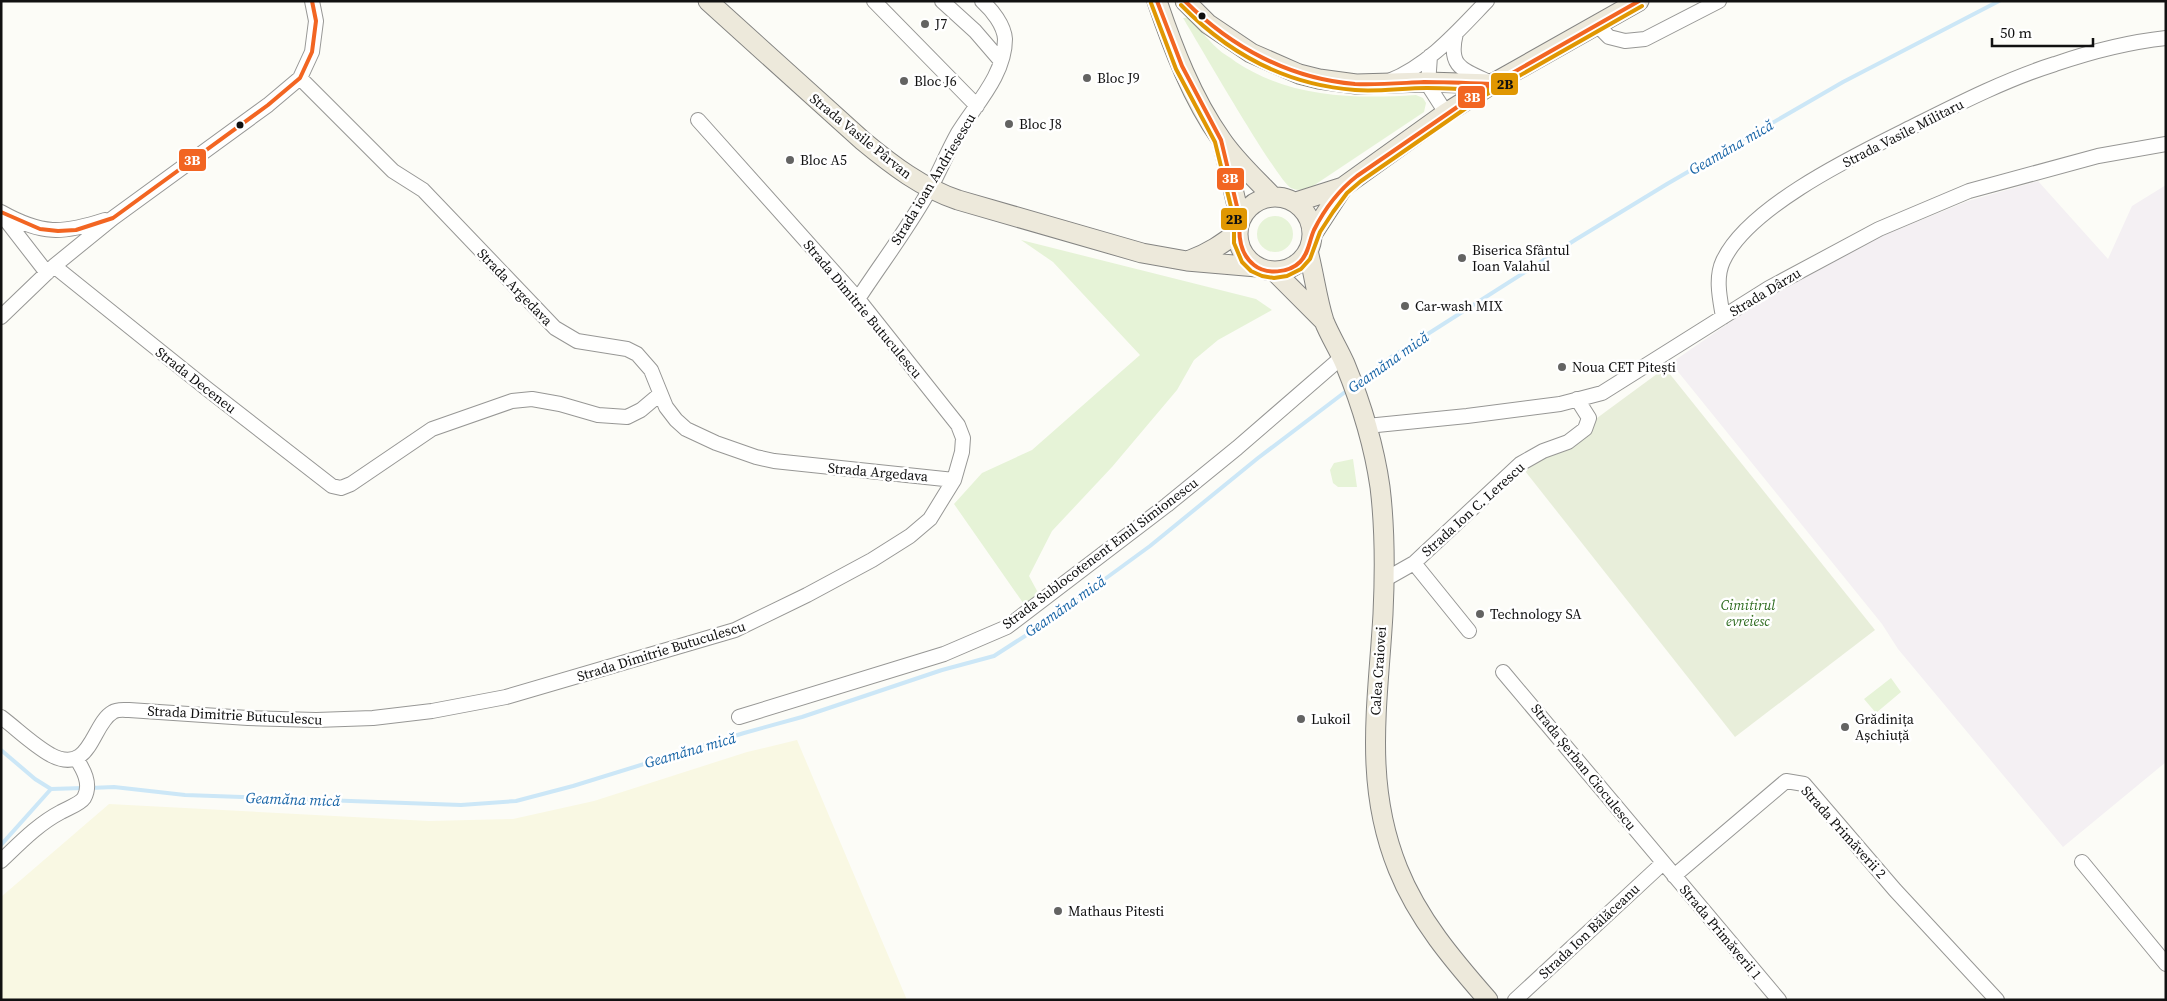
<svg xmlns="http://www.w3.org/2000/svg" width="2167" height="1001" font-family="'Source Serif 4',serif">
  <rect width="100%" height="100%" fill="#fcfcf7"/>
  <path fill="#f4f0f3" d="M2038 181 2108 259 2132 206 2166 185V762L2063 847 1898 649 1882 624 1671 363 1762 300 1843 254 1882 236 1968 201Z"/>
  <path fill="#f9f8e3" d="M797 740 907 1000H1V897L109 804 429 821 513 819 594 801 747 752Z"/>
  <path fill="#e6f3d7" d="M1190 17C1199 28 1207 39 1218 49 1223 54 1230 57 1236 62 1291 98 1354 99 1416 95L1423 98 1426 103 1424 112 1310 188C1303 190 1297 191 1291 188 1278 182 1197 41 1183 18Z
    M1257 234a18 18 0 1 1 36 0a18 18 0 1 1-36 0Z
    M1021 240 1256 299 1272 310 1218 340 1194 360 1177 390 1112 467 1052 531 1029 576 1042 600 1028 610 954 504 982 473 1032 450 1140 355 1053 262Z
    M1353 459 1357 487H1338L1333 483 1330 470 1334 463Z
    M1891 678 1901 692 1876 713 1864 699Z"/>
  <path fill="#e8eeda" d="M1665 368 1875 630 1735 737 1525 471Z"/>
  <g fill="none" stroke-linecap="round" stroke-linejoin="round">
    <path stroke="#cce7f7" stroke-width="4" d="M1358 382 1390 358 1575 240 1667 184 1843 82 1999 1
      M1 750 35 779 51 789 83 788
      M90 788 114 787 185 795 461 805 516 801 573 786 744 733 802 717 942 670 994 656 1042 625 1150 546 1258 458 1349 389
      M1 845 51 789"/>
    <defs>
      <path id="minor" d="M874 1 977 106
        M942 1 975 31 1000 60
        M1597 25 1609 37 1625 41 1645 39 1719 1
        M1456 33C1448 65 1460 69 1487 81
        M1430 56 1428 85 1446 113
        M300 78 393 171 423 190 555 328 577 341 627 349 637 354 651 370 666 407 676 420 686 429 716 443 756 457 774 461 954 480
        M1389 81C1429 65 1458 31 1487 1
        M1 212C42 235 62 234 105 220
        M2 215 47 273
        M54 266 206 388 332 486 341 488 351 484 432 429 512 401 532 399 560 404 598 415 627 417 641 410 660 394
        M858 299C882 262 910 226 931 187 940 170 948 151 958 133 975 105 1005 75 1005 39 1004 25 992 10 982 1
        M1 317 54 266 113 218 268 105 300 78 312 52 316 21 312 1
        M1723 317C1720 299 1715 278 1723 261 1748 207 1854 156 1906 130 1954 106 2004 80 2055 64 2090 52 2129 42 2166 38
        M1367 426 1467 416 1560 404 1602 393 1769 288 1879 229 1969 191 2098 156 2166 144
        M1414 563 1469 631
        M1384 580 1414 563 1520 464 1543 451 1568 442 1585 429 1589 418 1577 399
        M1503 672 1779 1000
        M1 717C17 729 33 745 51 755 91 776 92 723 113 712 117 709 124 710 129 710L248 718 316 720 373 718 432 711 506 697 735 630 807 595 872 560 910 536 930 519 954 480 962 452 963 438 958 425 858 299 698 120
        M739 717 944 654 1007 627 1167 505 1237 448 1342 357
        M1 861C20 843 38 824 61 812 68 808 80 804 84 798 92 784 83 769 76 758
        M2082 862 2166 964
        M1674 876 1786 781 1804 784 1895 890 1997 1000
        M1515 1000 1663 863"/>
      <path id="major" d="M708 1 863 141C892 165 922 188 958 200L1142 253 1187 261 1257 267
        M1157 1C1173 48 1192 98 1221 139 1235 160 1255 178 1272 196
        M1185 1 1208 24 1251 53 1299 74 1319 79 1356 84 1427 82 1492 84
        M1222 141 1240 219
        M1238 234a37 37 0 1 1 74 0a37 37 0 1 1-74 0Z
        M1296 202 1343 187 1446 113 1492 84 1639 1
        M1313 233 1343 187
        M1308 251C1314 274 1317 299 1324 321 1330 336 1339 350 1345 364 1361 403 1374 445 1380 487 1385 528 1385 572 1383 614 1378 703 1363 783 1398 869 1418 919 1453 960 1488 1000
        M1190 260C1209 253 1222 244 1238 232
        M1274 271 1324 321"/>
    </defs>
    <use href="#minor" stroke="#979795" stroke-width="16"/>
    <use href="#major" stroke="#848482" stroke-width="21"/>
    <use href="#minor" stroke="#fffffe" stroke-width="14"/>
    <use href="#major" stroke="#ede9db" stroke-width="19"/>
    <defs>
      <path id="bus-1" d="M1157 1 1182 66 1221 140 1240 219C1238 236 1240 254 1254 265 1266 275 1289 273 1300 262 1309 253 1309 241 1314 230 1324 210 1339 190 1357 176L1479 92 1639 1
        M1185 1C1231 47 1290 79 1355 84 1378 85 1401 83 1424 82 1446 82 1469 83 1492 84
        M1 212 40 229 58 231 76 230 113 218 268 105 300 78 312 52 316 21 312 1"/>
      <path id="bus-2" d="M1151 3 1176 69 1215 142 1234 219V243L1242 262 1251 271 1262 276 1274 278 1287 276 1301 269 1310 259 1320 232 1333 212 1347 193 1361 181 1482 97 1642 6
        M1181 5C1228 53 1286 85 1355 90 1378 92 1403 88 1427 88 1449 88 1470 90 1492 90"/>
    </defs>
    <use href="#bus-1" stroke="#fff" stroke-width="8"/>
    <use href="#bus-2" stroke="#fff" stroke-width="8"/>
    <use href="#bus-1" stroke="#f26522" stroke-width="4"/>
    <use href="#bus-2" stroke="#e09702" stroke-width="4"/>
  </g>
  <g fill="#111" stroke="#fff" stroke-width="2">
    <circle cx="1202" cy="16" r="4.5"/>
    <circle cx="240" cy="125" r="4.5"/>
  </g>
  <g fill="#636362" stroke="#fff" stroke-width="2">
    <circle cx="925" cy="24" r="5"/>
    <circle cx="1087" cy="78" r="5"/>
    <circle cx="904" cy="81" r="5"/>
    <circle cx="1009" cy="124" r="5"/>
    <circle cx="790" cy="160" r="5"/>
    <circle cx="1462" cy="258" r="5"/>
    <circle cx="1405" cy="306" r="5"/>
    <circle cx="1562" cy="367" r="5"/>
    <circle cx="1480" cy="614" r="5"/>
    <circle cx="1301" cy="719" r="5"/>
    <circle cx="1845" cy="727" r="5"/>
    <circle cx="1058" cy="911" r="5"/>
  </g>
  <g text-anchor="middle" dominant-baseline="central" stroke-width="5" stroke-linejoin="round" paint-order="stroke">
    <g font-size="14" fill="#111" stroke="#fff" text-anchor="start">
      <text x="935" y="24">J7</text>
      <text x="1097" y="78">Bloc J9</text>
      <text x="914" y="81">Bloc J6</text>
      <text x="1019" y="124">Bloc J8</text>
      <text x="800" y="160">Bloc A5</text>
      <text x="1472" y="250">Biserica Sfântul<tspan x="1472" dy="16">Ioan Valahul</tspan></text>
      <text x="1415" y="306">Car-wash MIX</text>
      <text x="1572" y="367">Noua CET Pitești</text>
      <text x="1490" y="614">Technology SA</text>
      <text x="1311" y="719">Lukoil</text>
      <text x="1855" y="719">Grădinița<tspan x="1855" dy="16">Așchiuță</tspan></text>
      <text x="1068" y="911">Mathaus Pitesti</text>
    </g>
    <g font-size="14" fill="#111" stroke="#fff">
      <text transform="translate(1903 133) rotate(-27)">Strada Vasile Militaru</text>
      <text transform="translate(861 136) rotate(39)">Strada Vasile Pârvan</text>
      <text transform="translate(933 179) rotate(-59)">Strada ioan Andriesescu</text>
      <text transform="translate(515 287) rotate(46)">Strada Argedava</text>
      <text transform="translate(1765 292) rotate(-31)">Strada Dârzu</text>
      <text transform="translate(863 309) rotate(50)">Strada Dimitrie Butuculescu</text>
      <text transform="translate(196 380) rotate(38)">Strada Deceneu</text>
      <text transform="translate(878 472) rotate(5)">Strada Argedava</text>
      <text transform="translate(1473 509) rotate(-42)">Strada Ion C. Lerescu</text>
      <text transform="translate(1100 553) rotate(-37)">Strada Sublocotenent Emil Simionescu</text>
      <text transform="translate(661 651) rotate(-17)">Strada Dimitrie Butuculescu</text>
      <text transform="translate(1378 671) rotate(-86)">Calea Craiovei</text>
      <text transform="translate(235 715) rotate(3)">Strada Dimitrie Butuculescu</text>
      <text transform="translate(1584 767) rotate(51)">Strada Șerban Cioculescu</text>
      <text transform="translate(1844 832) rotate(48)">Strada Primăverii 2</text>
      <text transform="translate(1589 931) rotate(-43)">Strada Ion Bălăceanu</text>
      <text transform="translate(1721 932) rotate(50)">Strada Primăverii 1</text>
    </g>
    <g font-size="14" font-style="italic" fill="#2d6b1f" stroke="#fff">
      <text x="1748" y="605">Cimitirul<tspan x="1748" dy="16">evreiesc</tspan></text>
    </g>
    <g font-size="15" font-style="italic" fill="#1764a6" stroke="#fff">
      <text transform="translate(1731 147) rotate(-30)">Geamăna mică</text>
      <text transform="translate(1388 362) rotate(-35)">Geamăna mică</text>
      <text transform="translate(1065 606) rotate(-35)">Geamăna mică</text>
      <text transform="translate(690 750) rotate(-16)">Geamăna mică</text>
      <text transform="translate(293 799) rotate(2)">Geamăna mică</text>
    </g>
  </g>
  <g stroke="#fff" stroke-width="2">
    <rect x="1490" y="72" width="29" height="24" rx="5" fill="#e09702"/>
    <rect x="1457" y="85" width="29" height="24" rx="5" fill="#f26522"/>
    <rect x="178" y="148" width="29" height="24" rx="5" fill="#f26522"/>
    <rect x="1216" y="167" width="29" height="24" rx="5" fill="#f26522"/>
    <rect x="1220" y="207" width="28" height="24" rx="5" fill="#e09702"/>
  </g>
  <g font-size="14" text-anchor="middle" font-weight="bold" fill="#fff">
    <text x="1472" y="102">3B</text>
    <text x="192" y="165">3B</text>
    <text x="1230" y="183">3B</text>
  </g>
  <g font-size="14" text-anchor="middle" font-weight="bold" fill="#111">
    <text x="1505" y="89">2B</text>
    <text x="1234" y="224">2B</text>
  </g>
  <rect width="2167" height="1001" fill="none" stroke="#111111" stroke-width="5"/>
  <path d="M1992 38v8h101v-8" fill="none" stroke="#111111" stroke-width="2.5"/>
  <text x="2000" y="38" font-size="15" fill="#111111" stroke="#ffffff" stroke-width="4" paint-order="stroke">50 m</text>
</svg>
